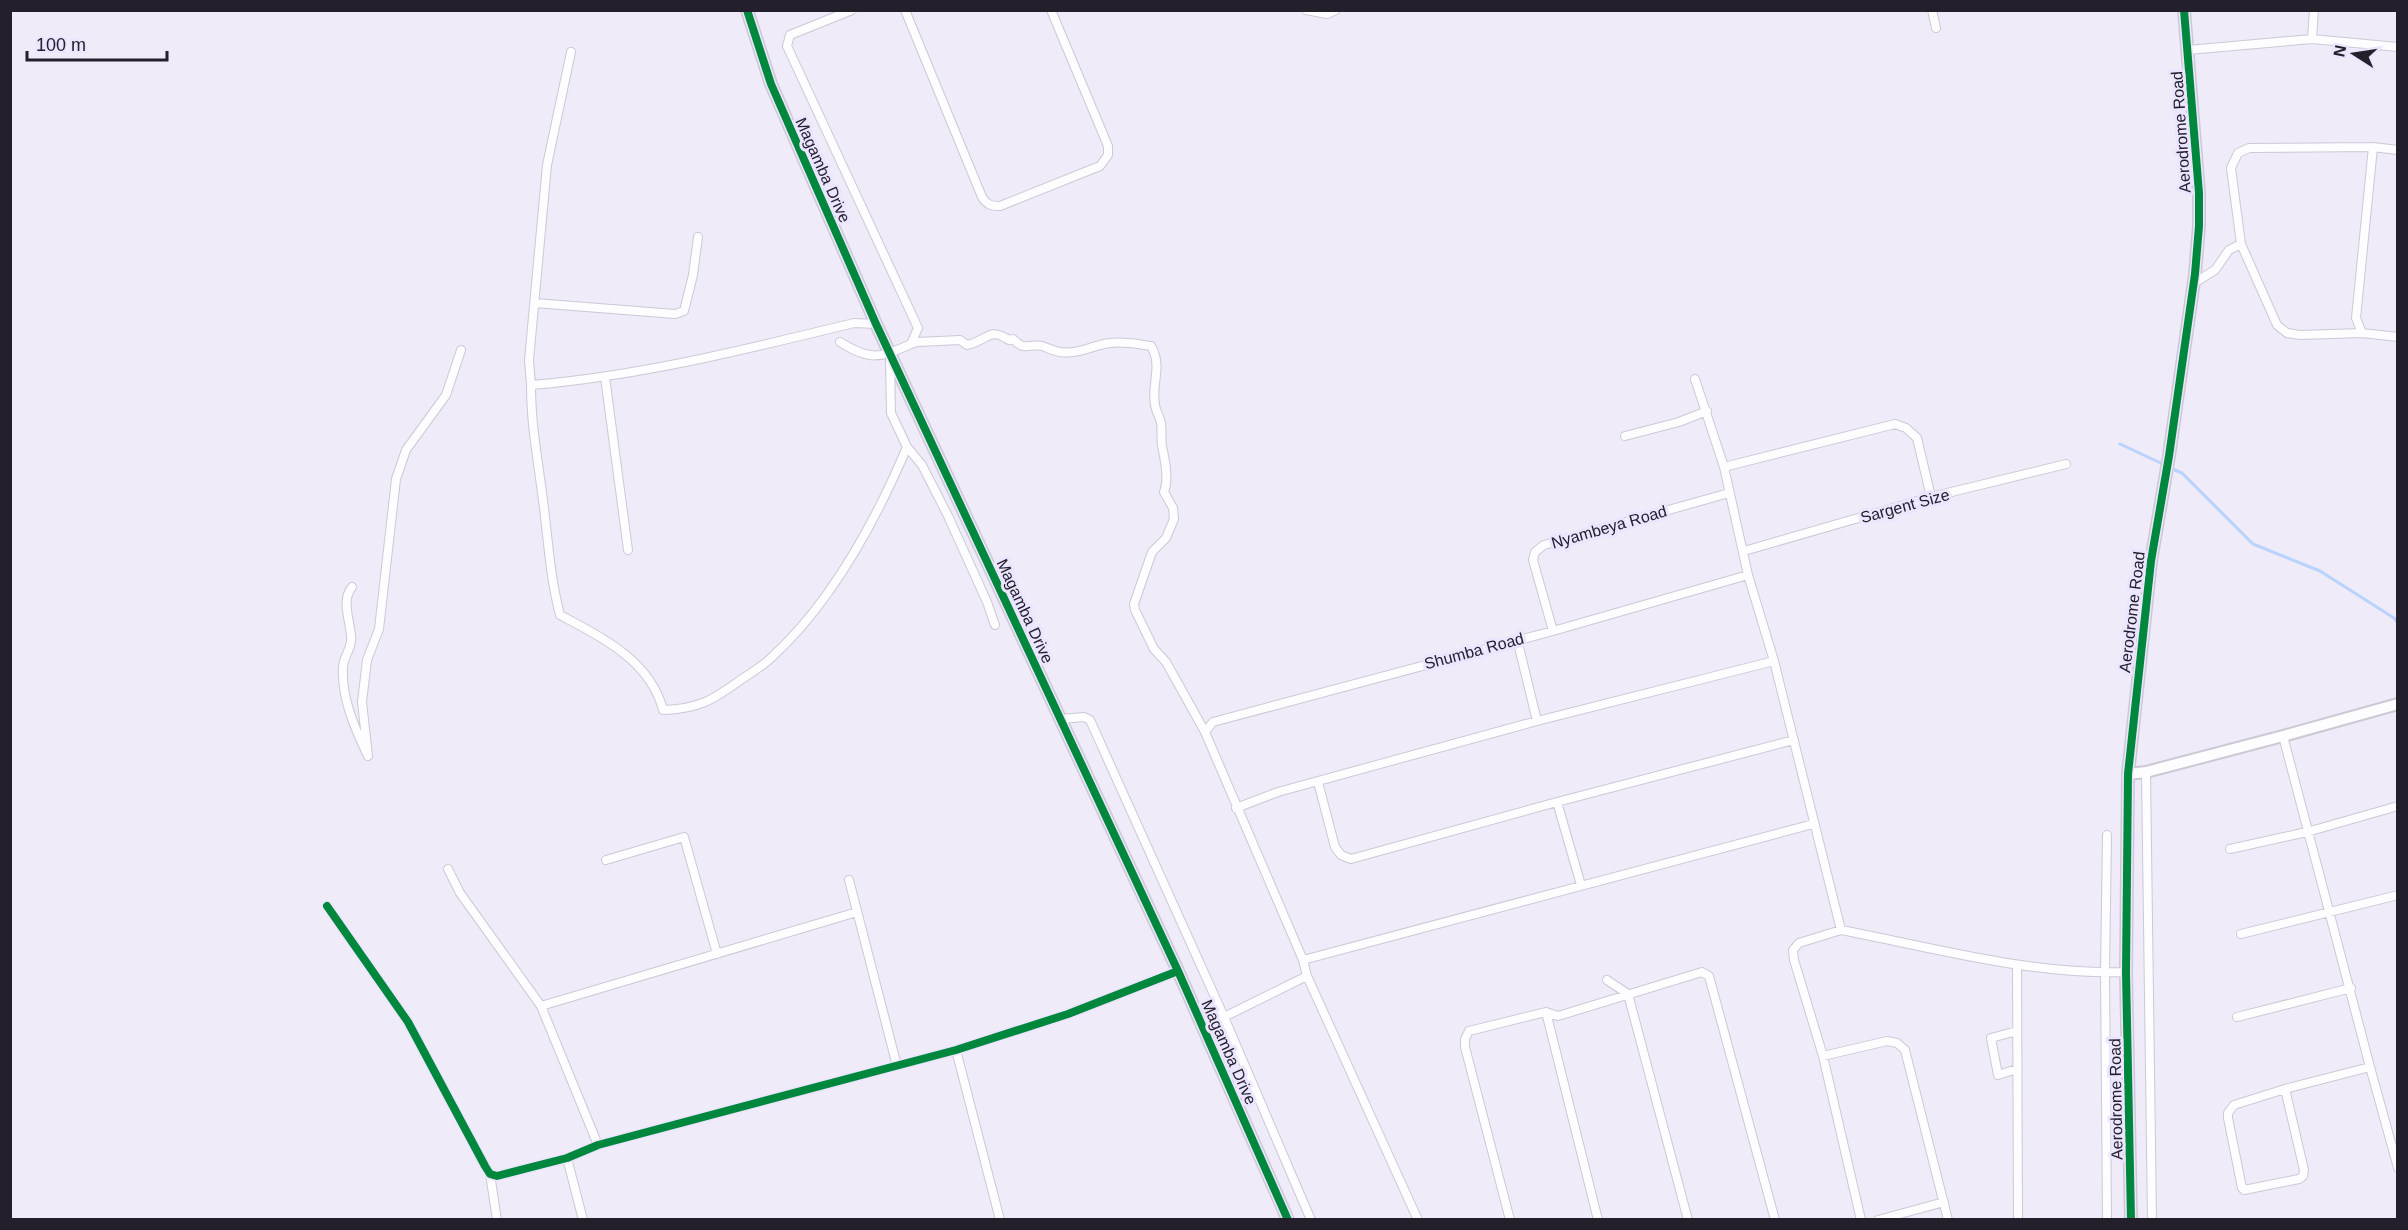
<svg xmlns="http://www.w3.org/2000/svg" width="2408" height="1230" font-family="Arial,sans-serif">
  <rect width="100%" height="100%" fill="#efebf9"/>
  <g fill="none" stroke-linecap="round" stroke-linejoin="round">
    <path stroke="#bad3fc" stroke-width="3" d="M2120 444 2165 465
      M2170 468 2182 473 2253 544 2320 571 2394 618 2398 623"/>
    <defs>
      <path id="street" d="M905 10 982 197C987 205 991 206 1000 206L1100 166 1108 155V146L1051 10
        M1306 10 1327 14 1336 10
        M1932 10 1936 28
        M2312 39 2314 10
        M2188 50 2312 39 2398 47
        M571 52 547 165 529 360 531 385C640 376 747 349 854 323L876 324
        M2373 147 2356 318 2362 333 2398 337
        M2194 283 2215 270 2229 250 2241 244
        M535 303 675 314 684 311 693 275 698 237
        M2362 333 2300 335 2287 333 2277 325 2241 244 2231 168 2238 153 2249 148 2373 147 2398 150
        M840 342C870 361 880 358 911 344L918 328 787 46 790 35 852 10
        M911 344 917 342 960 340 967 345C988 341 988 326 1009 340L1013 339C1025 352 1029 343 1042 346 1048 348 1053 351 1060 352 1078 355 1093 345 1110 343 1124 341 1137 344 1151 346 1163 366 1151 384 1155 405 1156 412 1160 417 1161 423 1162 431 1161 439 1162 446 1165 460 1169 479 1164 492L1173 508 1174 519 1166 538 1152 552 1134 604 1135 610 1154 649 1166 662 1205 732 1303 960 1307 976 1418 1220
        M605 377 628 550
        M1695 379 1724 467 1748 575 1774 661 1841 930C1935 948 2031 975 2126 972
        M531 385C531 426 538 460 543 500 548 539 550 577 560 615 601 637 650 660 663 710 700 709 714 699 742 679 752 672 763 666 772 657 831 603 876 520 907 447L891 413 890 359
        M1625 436 1679 422 1707 411
        M907 447 922 465 948 516 987 602 995 625
        M1724 467 1895 424 1906 428 1917 438 1931 497
        M1744 551 1931 497 2066 464
        M352 587C341 600 350 621 351 636 353 647 343 657 343 667 341 697 355 729 368 756L362 702 367 660 379 629 396 479 406 450 446 395 461 350
        M1553 631 1533 560 1535 552 1544 545 1729 493
        M1517 639 1537 721
        M1061 719 1084 717 1090 720 1224 1017 1311 1220
        M1205 732 1213 722 1553 631 1748 575
        M2283 736 2370 1067 2285 1089 2234 1105 2228 1113V1118L2242 1188 2244 1190 2299 1179 2303 1176 2304 1170 2285 1089
        M2146 772 2152 1220
        M1318 782 1335 847 1341 855 1351 859 1557 802 1794 740
        M1557 802 1581 885
        M1236 808 1278 792 1537 721 1774 661
        M2230 849 2307 832 2398 806
        M606 860 684 837 717 954
        M448 869 460 893 541 1006
        M849 880 897 1066
        M327 906 408 1022 485 1166 490 1174 497 1176 567 1158 598 1145 956 1050 1068 1014 1178 971
        M1841 930 1799 943 1793 950 1794 960 1823 1056 1887 1041 1897 1043 1905 1050 1948 1220
        M2241 934 2398 895
        M1303 960 1813 824
        M2017 965 2018 1220
        M1607 980 1628 994 1688 1220
        M1546 1012 1598 1220
        M2237 1017 2351 988
        M1202 1023 1224 1017 1307 976
        M2017 1031 1991 1038 1998 1075 2017 1069
        M956 1050 1000 1220
        M1823 1056 1861 1220
        M2370 1067 2398 1168
        M598 1145 541 1006 857 912
        M567 1158 583 1220
        M490 1174 497 1220
        M1510 1220 1465 1047V1039L1469 1031 1546 1012 1558 1016 1702 972 1709 976 1775 1220
        M1878 1220 1944 1202
        M2107 1220 2105 973 2107 835"/>
      <path id="secondary" d="M747 10 771 84 876 324 1178 971 1288 1220
        M2128 774 2146 772 2283 736 2398 704
        M2131 1220 2126 972 2128 774 2151 561 2169 456 2195 274 2199 226V193L2184 10"/>
    </defs>
    <use href="#street" stroke="#ccc9d5" stroke-width="10"/>
    <use href="#secondary" stroke="#ccc9d5" stroke-width="14"/>
    <use href="#street" stroke="#fdfcfe" stroke-width="8"/>
    <use href="#secondary" stroke="#fdfcfe" stroke-width="10"/>
    <defs>
      <path id="cycleway" d="M747 10 771 84 876 324 1178 971 1288 1220
        M327 906 408 1022 485 1166 490 1174 497 1176 567 1158 598 1145 956 1050 1068 1014 1178 971
        M2131 1220 2126 972 2128 774 2151 561 2169 456 2195 274 2199 226V193L2184 10"/>
    </defs>
    <use href="#cycleway" stroke="#ece5ff" stroke-width="11"/>
    <use href="#cycleway" stroke="#00873e" stroke-width="8"/>
  </g>
  <g text-anchor="middle" dominant-baseline="central" stroke-width="6" stroke-linejoin="round" paint-order="stroke">
    <g font-size="16" fill="#23202b" stroke="#ece5ff">
      <text transform="translate(2181 132) rotate(-94)">Aerodrome Road</text>
      <text transform="translate(823 170) rotate(66)">Magamba Drive</text>
      <text transform="translate(1905 506) rotate(-15)">Sargent Size</text>
      <text transform="translate(1609 527) rotate(-16)">Nyambeya Road</text>
      <text transform="translate(1025 611) rotate(65)">Magamba Drive</text>
      <text transform="translate(2132 612) rotate(-83)">Aerodrome Road</text>
      <text transform="translate(1474 651) rotate(-15)">Shumba Road</text>
      <text transform="translate(1229 1052) rotate(66)">Magamba Drive</text>
      <text transform="translate(2116 1099) rotate(-91)">Aerodrome Road</text>
    </g>
  </g>
  <rect width="2408" height="1230" fill="none" stroke="#23202b" stroke-width="24"/>
  <g transform="translate(2354 54) rotate(282)" stroke="#ece5ff" stroke-width="4.5" paint-order="stroke">
  <path d="M0-4.5L10 22L0 15L-10 22Z" fill="#23202b"/>
  <text y="-9" font-size="16" font-weight="bold" text-anchor="middle" fill="#23202b">N</text>
  </g>
  <path d="M27 51v9h140v-9" fill="none" stroke="#23202b" stroke-width="3"/>
  <text x="36" y="51" font-size="18" fill="#23202b" stroke="#ece5ff" stroke-width="4.5" paint-order="stroke">100 m</text>
</svg>
